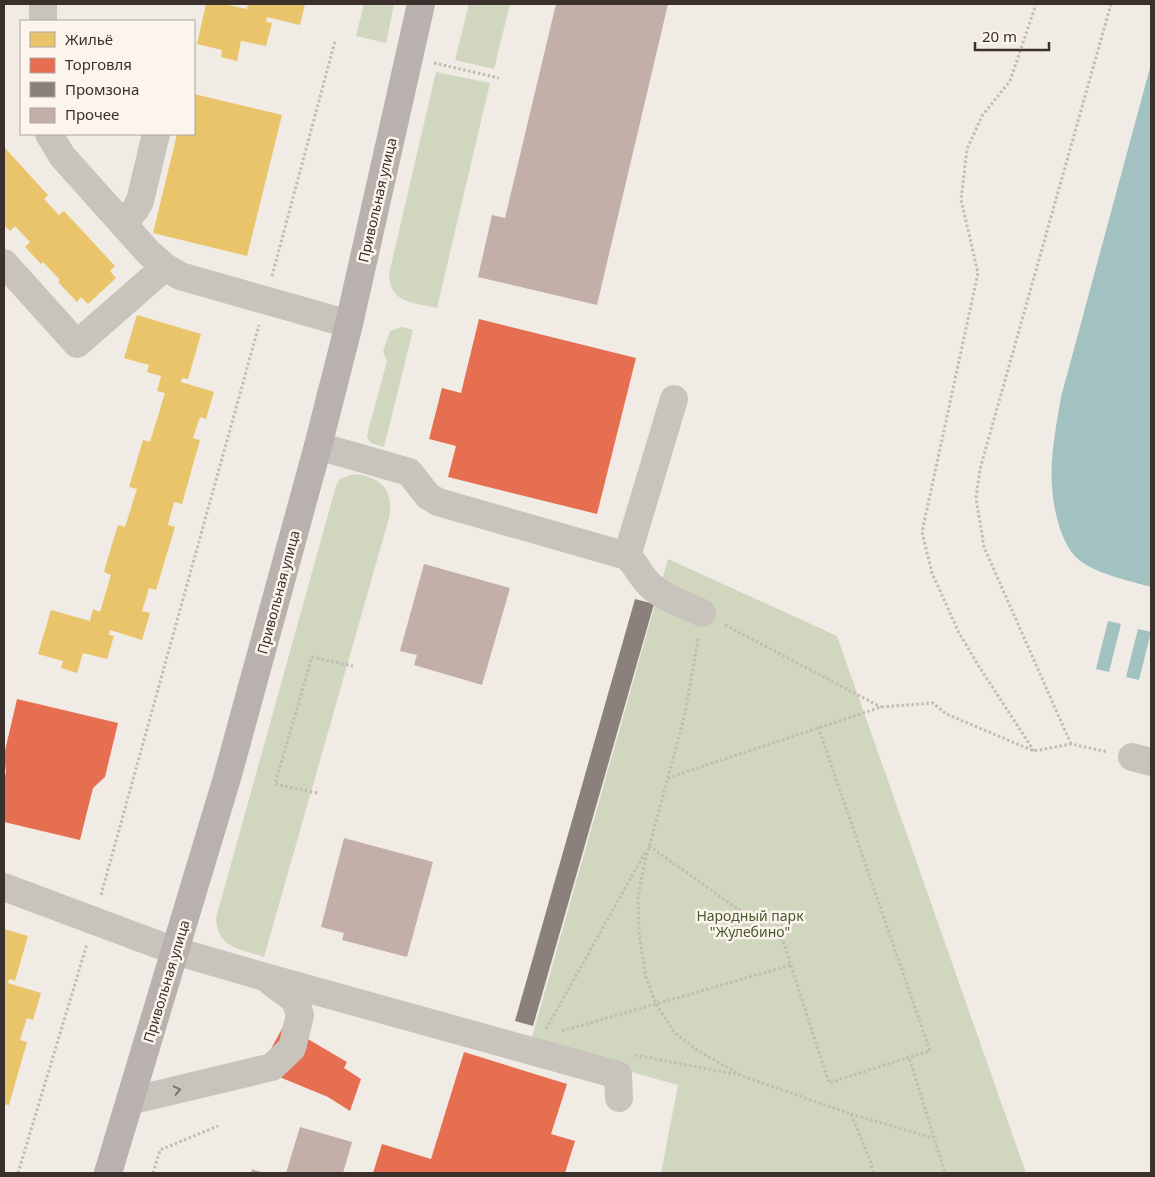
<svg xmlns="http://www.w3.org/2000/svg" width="1155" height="1177" font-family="'Noto Sans',sans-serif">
  <rect width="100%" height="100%" fill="#f0ebe5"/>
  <path fill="#d1d6bf" d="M364 4H394L386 43 356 36Z
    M469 4H510L494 69 455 60Z
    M436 72 490 83 437 308C413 302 390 304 389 274Z
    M402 327 413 330 384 447 371 443 367 437 368 431 387 361 383 352 390 331Z
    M354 474C382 477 394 490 389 518L264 957C241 949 217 948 216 918L336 486 340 479Z
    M668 559 837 636 1026 1173H661L678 1085 530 1044Z"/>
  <path fill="#a1c2c1" d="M1151 64V587C1131 581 1092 573 1077 558 1069 551 1064 539 1060 529 1045 481 1053 445 1061 397Z
    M1108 621 1121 624 1109 672 1096 669Z
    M1138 629 1151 632 1139 680 1126 677Z"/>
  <path fill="#e9c46a" d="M206 4H224L247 9 248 4H305L300 25 267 17 266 22 272 23 266 46 241 41 237 61 221 57 222 50 197 44Z
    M194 94 282 115 247 256 153 233 177 134H194Z
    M4 147 48 195 44 199 59 215 64 211 115 266 110 271 116 278 88 304 81 297 77 302 58 282 60 280 43 262 41 264 25 247 30 242 15 226 10 231 4 225Z
    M137 315 201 334 188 379 182 378 181 382 214 392 206 419 200 417 193 438 200 440 182 504 174 502 168 525 175 527 156 590 149 588 142 611 150 613 142 640 110 630 109 635 114 636 107 659 83 653 77 673 61 668 63 661 38 654 51 610 90 621 93 609 100 612 111 575 104 572 107 561 118 525 125 527 137 489 129 487 143 440 150 442 165 393 157 391 161 376 147 372 149 365 124 358Z
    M4 929 28 936 15 981 9 979 8 983 41 993 33 1020 27 1018 20 1040 27 1042 9 1105 4 1104Z"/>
  <path fill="#e76f51" d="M479 319 636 358 597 514 448 477 456 446 429 439 442 388 461 393Z
    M17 699 118 723 105 777 93 788 80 840 4 822V781L6 772 4 755Z
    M284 1025 347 1062 344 1068 361 1079 350 1111 328 1097 260 1069Z
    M464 1052 567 1084 551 1134 575 1141 565 1173H373L382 1144 431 1159Z"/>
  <path fill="#8a817c" d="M635 599 654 604 533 1026 515 1021Z"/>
  <path fill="#c3afa7" d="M556 4H668L597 305 478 277 492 215 505 218Z
    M424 564 510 588 482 685 414 665 417 655 400 651Z
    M344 838 433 862 407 957 342 940 344 933 321 927Z
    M300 1127 352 1142 343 1173H286Z
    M252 1169 264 1173H251Z"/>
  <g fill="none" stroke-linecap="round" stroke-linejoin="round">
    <path stroke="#c2bbb6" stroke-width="3" stroke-dasharray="2.5 2.5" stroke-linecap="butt" d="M434 63 499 78
      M272 276 335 41
      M725 625 881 707
      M698 639 685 714 644 866 638 896 639 933 646 977 656 1004 675 1033 697 1050 742 1076 851 1114 871 1162 873 1173
      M818 727 930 1051 909 1057
      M1071 744 984 547 976 498 980 469 1111 4
      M1034 751 980 668 959 633 932 573 922 532 978 273 961 200 967 149 982 116 1010 81 1036 4
      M668 778 881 707 933 703 946 714 1034 751 1071 744 1108 752
      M317 793 275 784 312 657 353 666
      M649 846 783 941 829 1083 909 1057 945 1173
      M101 895 259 325
      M546 1029 646 851
      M562 1031 791 965
      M635 1055 739 1075
      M851 1114 933 1138
      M18 1173 87 944
      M153 1173 160 1150 218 1126"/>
    <path stroke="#c9c3be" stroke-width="28" d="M43 21V4
      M49 134 62 156 149 253 165 267 180 276 349 324
      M123 223 135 210 140 201 156 134
      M4 263 77 344 165 267
      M318 446 409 472 428 496 438 502 627 556C637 565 642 579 652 587 666 599 686 605 702 613
      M627 556 674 399
      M1132 757 1151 762
      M4 887 175 951 265 977 618 1075 619 1098
      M130 1101 272 1067 292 1048 300 1015 295 1000 271 982"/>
    <path stroke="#b8b1ad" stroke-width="28" d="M108 1173 227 778 318 446 349 324 421 4"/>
  </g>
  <defs><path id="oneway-chevron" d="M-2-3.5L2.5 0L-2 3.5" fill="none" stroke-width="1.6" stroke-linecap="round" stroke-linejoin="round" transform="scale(1.25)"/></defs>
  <use stroke="#7b726d" href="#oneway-chevron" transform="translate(177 1090) rotate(-13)"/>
  <g text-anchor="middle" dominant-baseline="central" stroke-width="5" stroke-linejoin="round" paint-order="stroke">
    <g font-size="14" fill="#3b302b" stroke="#fbf5ee">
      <text transform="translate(377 200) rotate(-77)">Привольная улица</text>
      <text transform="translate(278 592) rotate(-75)">Привольная улица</text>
      <text transform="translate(166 981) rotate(-73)">Привольная улица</text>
    </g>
    <g font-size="14" fill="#4a5a2e" stroke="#fbf5ee">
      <text x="750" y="915">Народный парк<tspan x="750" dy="16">"Жулебино"</tspan></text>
    </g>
  </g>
  <rect width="1155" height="1177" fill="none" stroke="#3b302b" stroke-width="10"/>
  <rect x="20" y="20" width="175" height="115" fill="#fbf5ee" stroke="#aea6a0"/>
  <rect x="30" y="32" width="25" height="15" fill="#e9c46a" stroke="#aea6a0"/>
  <text x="65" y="45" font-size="15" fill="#3b302b">Жильё</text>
  <rect x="30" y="58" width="25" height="15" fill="#e76f51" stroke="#aea6a0"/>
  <text x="65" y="70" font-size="15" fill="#3b302b">Торговля</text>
  <rect x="30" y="82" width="25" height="15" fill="#8a817c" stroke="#aea6a0"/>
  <text x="65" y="95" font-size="15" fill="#3b302b">Промзона</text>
  <rect x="30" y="108" width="25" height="15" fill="#c3afa7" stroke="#aea6a0"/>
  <text x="65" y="120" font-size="15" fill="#3b302b">Прочее</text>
  <path d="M975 42v8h74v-8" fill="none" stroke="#3b302b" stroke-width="2.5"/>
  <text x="982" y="42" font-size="15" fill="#3b302b" stroke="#fbf5ee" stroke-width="4" paint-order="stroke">20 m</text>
</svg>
